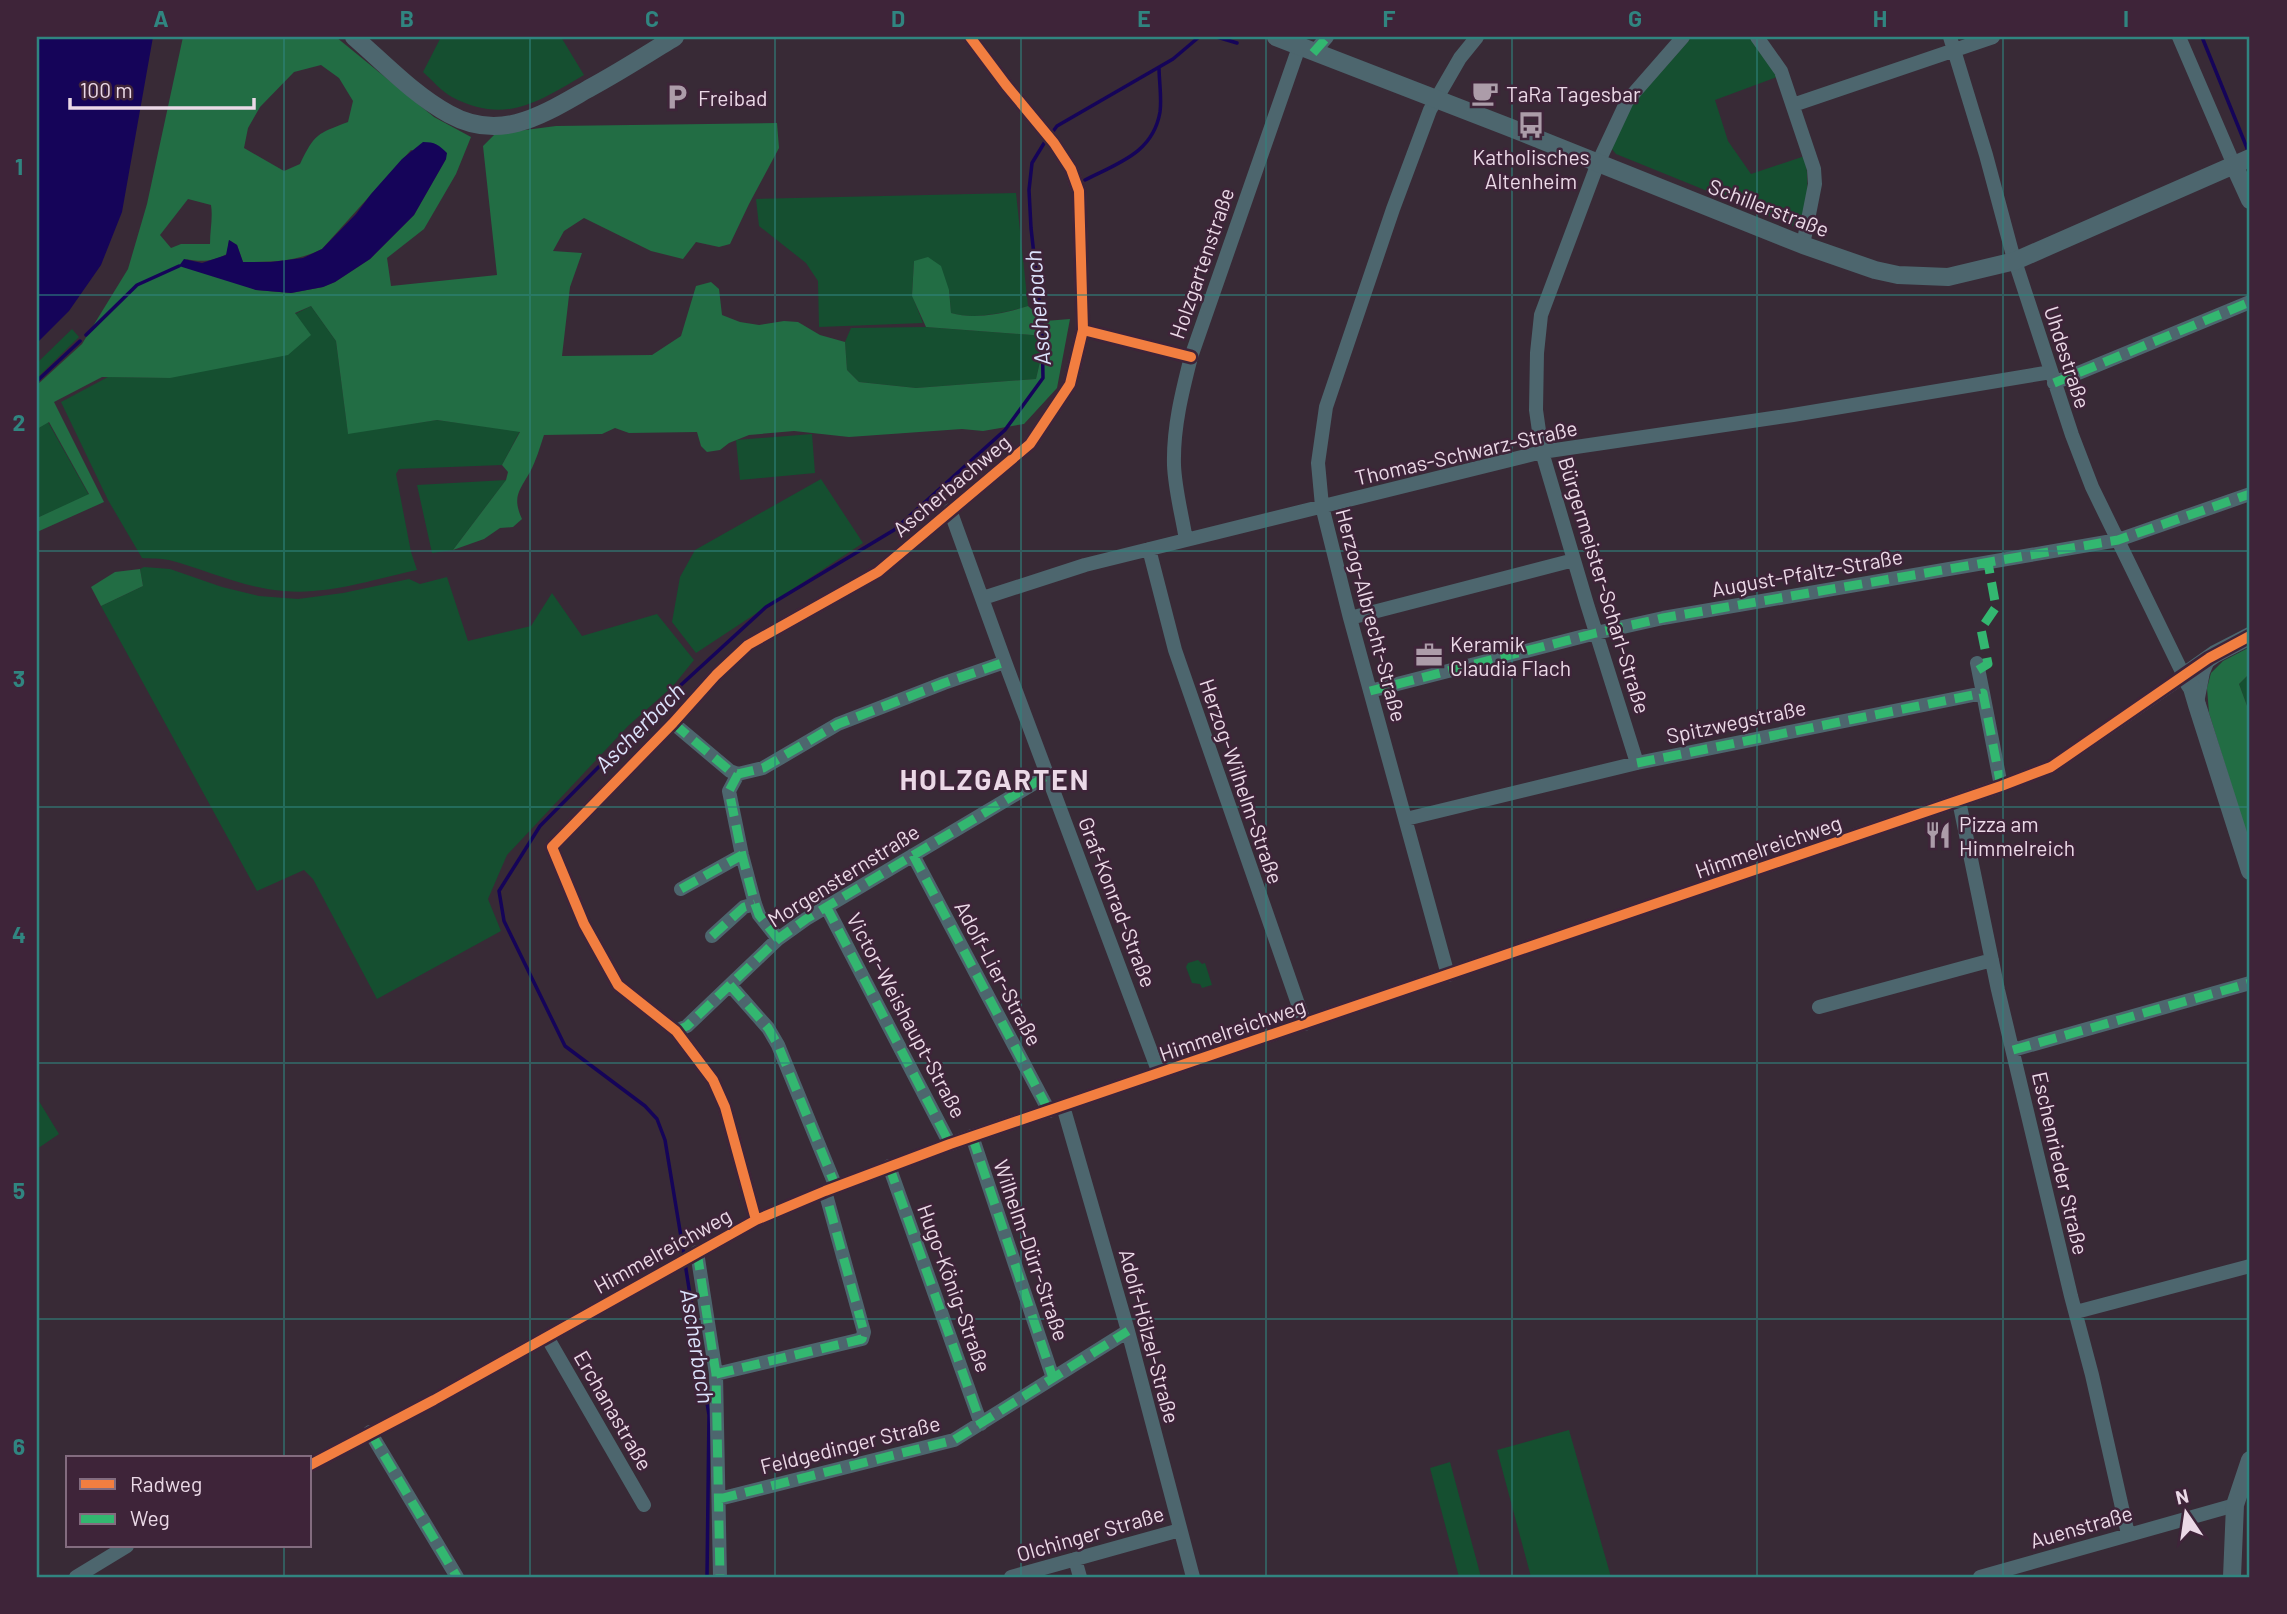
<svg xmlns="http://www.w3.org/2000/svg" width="2287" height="1614" font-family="Barlow,sans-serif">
  <rect width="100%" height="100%" fill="#382a36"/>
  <path fill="#154f30" d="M441 37H561L584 75C538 102 505 125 452 97 442 92 432 80 423 72Z
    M1692 37H1750L1777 77 1715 100 1728 141 1751 174 1805 156C1808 174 1811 214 1796 227L1616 154 1611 148 1631 106Z
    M1016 193 1028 306C1004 313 975 320 951 313L949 290 914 261 912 295 923 323 819 327 818 281 806 263 759 226 756 199Z
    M311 306 336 341 348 433 437 420 520 431 502 465 399 469 396 474 411 552 417 570C375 579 328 595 284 591 243 588 207 570 169 560 160 558 150 559 142 558L108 500 61 402 108 377 170 378Z
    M926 327 1046 336 1036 379 916 388 859 382 847 370 845 342 851 328Z
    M72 329 79 337 37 378V363Z
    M48 422 89 495 37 518V429Z
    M812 434 815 473 740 480 736 440Z
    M821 479 863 543 696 653 672 622 680 577 695 550Z
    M506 480 453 550 432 553 417 485Z
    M144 567 170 569 222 587 259 596 298 599 343 593 409 579 420 584 447 577 468 641 531 626 552 593 582 636 657 614 694 660 673 686 628 726 507 855 488 899 501 931 377 999 313 879 304 870 257 891 101 606 143 586 140 569Z
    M2250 673V714L2239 684Z
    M1198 960 1202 964 1205 963 1212 985 1202 988 1200 984 1192 983 1186 967 1188 963Z
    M37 1098 59 1134 37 1149Z
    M1569 1430 1611 1577H1531L1497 1450Z
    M1450 1462 1481 1577H1459L1430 1468Z"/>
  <path fill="#226d44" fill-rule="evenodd" d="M183 37H336L434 117 471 137 456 174 424 229 387 258 391 286 497 275 483 146 495 134 556 126 777 123 779 148 749 204 730 244 719 247 696 242 683 259 651 251 584 218 564 231 553 251 582 253 570 287 562 356 652 355 681 336 696 286 711 282 719 289 722 315 740 322 759 325 784 321 798 322 820 335 845 342 847 370 859 382 916 388 1036 379 1046 336 926 327 912 296 914 261 928 257 941 266 949 290 951 313C975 320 1005 313 1028 306L1045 321 1070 319 1057 388 1024 424 983 431 962 429 849 437 794 431 749 435 729 443 720 450 707 452 701 446 697 432 629 433 615 428 602 434 544 435C540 447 536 461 530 472 519 491 512 497 522 519L513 527 500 528 484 539 453 550 506 480 508 472 502 465 520 432 437 420 348 434 336 341 311 306 295 313 311 335 288 355 170 378 102 377 54 402 104 502 37 532V518L89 494 49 422 37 429V385L82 344 128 269 147 204ZM321 65 339 78 353 101 348 122C317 134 315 133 300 164L284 171 244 148 248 128 260 107 294 72ZM411 150 446 159 414 215 370 259 335 282 323 287 291 293 256 290 185 259C201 262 211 262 227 254L229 240 237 245 243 262C272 262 296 262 322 249ZM188 199 211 205C213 218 210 230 210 244H181L171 248 160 235Z
    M140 569 143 586 101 606 91 587 115 572Z
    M2250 647V673L2239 684 2250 714V845L2209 713 2207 688 2211 673 2223 661Z"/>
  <path fill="#150459" d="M39 37H153L122 212 101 265 69 311 37 343V40Z
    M423 142C435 142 439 145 447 153L446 159 414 215 370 259 335 282 323 287 291 293 256 290 179 266 184 259 202 263 226 255 229 240 237 245 243 262H271L303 258 322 249 356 214 371 194 402 159Z"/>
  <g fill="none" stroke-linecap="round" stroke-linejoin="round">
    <path stroke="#150459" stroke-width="3.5" d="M1217 37 1237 43
      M2202 37 2249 153
      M1051 134 1057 126 1173 59 1199 37
      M1085 180C1118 163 1153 153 1160 112 1162 98 1159 81 1159 67
      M86 335 137 285 179 266
      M37 381 80 341
      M684 1255 665 1140 657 1119 645 1106 565 1046 504 921 499 891 540 826 670 695 766 607 894 530 1005 430 1043 378 1042 326 1031 228 1029 190 1032 163 1046 140
      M685 1263 709 1415 707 1577"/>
    <path stroke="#4d666e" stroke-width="14" d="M1757 37 1781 71 1814 169 1815 184 1803 245
      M2179 37 2234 165
      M1313 53 1327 37
      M1793 105 1993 37
      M2054 383 2250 302
      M950 510 1005 662 1159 1073
      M1186 540C1182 515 1175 490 1174 465 1173 428 1182 392 1191 357L1299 47
      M1149 549 1175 650 1305 1024
      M983 598 1085 565 1542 452 1793 415 2051 372
      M1350 618 1574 560
      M1977 663 1983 693
      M1370 691 1596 633 1663 618 2118 540 2250 494
      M2197 703 2203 672 2209 658
      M673 723 730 771 738 774 763 768 838 724 944 683 1005 662
      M1637 763 1587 604 1542 452 1536 410 1537 353 1541 315 1598 163 1627 101 1683 37
      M738 774 729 791 742 855 755 904 759 915 778 939
      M1959 801 1998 990 2071 1296 2092 1375 2128 1534
      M1406 819 1637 763 1983 693 2001 786
      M913 855 1049 1111
      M681 889 742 855
      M826 906 950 1144
      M712 936 744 907 755 904
      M1448 975 1350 618 1322 506 1318 463 1326 407 1393 209 1430 110 1460 58 1477 37
      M730 985 768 1028 778 1045 836 1187
      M1819 1007 1992 960
      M676 1031 687 1026 778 939 806 919 1048 775
      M2013 1050 2250 983
      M1063 1106 1128 1331 1193 1577
      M972 1136 1053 1378
      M889 1166 981 1424
      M756 1220 725 1107 713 1080 676 1031 618 985 584 924 552 847 673 723 716 675 748 645 878 572 1030 444 1070 384 1083 330 1079 191 1071 169 1054 143 1006 85 970 37
      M697 1252 716 1374 720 1577
      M2076 1312 2250 1266
      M547 1337 644 1505
      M716 1374 862 1339 864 1332 825 1191
      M370 1432 457 1577
      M310 1465 434 1400 756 1220 825 1191 950 1144 2001 786 2051 767 2184 676 2092 487 2072 435 2012 252 1986 155 1950 37
      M719 1499 954 1440 1128 1331
      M1075 1559 1080 1577
      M76 1577 127 1546
      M1011 1577 1180 1530
      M1980 1577 2235 1505"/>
    <path stroke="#4d666e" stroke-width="18" d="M354 37C384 63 414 95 449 114 501 143 544 114 588 89 618 73 646 55 675 37
      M1276 37 1511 128 1803 245 1875 270 1898 275 1948 277 2015 261 2250 158
      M2234 165 2250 200
      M2250 636 2215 654 2184 676 2192 688 2197 705 2250 871
      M2232 1577 2235 1505 2250 1460"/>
    <path stroke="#33b770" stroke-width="9" stroke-dasharray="18 9" stroke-linecap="butt" d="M1313 53 1327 37
      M2054 383 2250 302
      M1978 670 1988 664 1981 629 1996 607 1988 563
      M1370 691 1596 633 1663 618 2118 540 2250 494
      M673 723 730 771 738 774 763 768 838 724 944 683 1005 662
      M1637 763 1983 693 2001 786
      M738 774 729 791 742 855 755 904 759 915 778 939
      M913 855 1049 1111
      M681 889 742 855
      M826 906 950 1144
      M712 936 744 907 755 904
      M730 985 768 1028 778 1045 836 1187
      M676 1031 687 1026 778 939 806 919 1048 775
      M2013 1050 2250 983
      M972 1136 1053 1378
      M889 1166 981 1424
      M697 1252 716 1374 720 1577
      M716 1374 862 1339 864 1332 825 1191
      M370 1432 457 1577
      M719 1499 954 1440 1128 1331"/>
    <defs>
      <path id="cycleway" d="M1083 330 1191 357
        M756 1220 725 1107 713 1080 676 1031 618 985 584 924 552 847 673 723 716 675 748 645 878 572 1030 444 1070 384 1083 330 1079 191 1071 169 1054 143 1006 85 970 37
        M310 1465 434 1400 756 1220 825 1191 950 1144 2001 786 2051 767 2209 658 2250 636"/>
    </defs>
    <use href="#cycleway" stroke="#3e2439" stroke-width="15"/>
    <use href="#cycleway" stroke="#f27e40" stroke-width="10"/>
  </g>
  <path fill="none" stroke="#308580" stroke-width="2" stroke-opacity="0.55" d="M284 37V1458M530 37V1577M775 37V1577M1021 37V1577M1266 37V1577M1512 37V1577M1757 37V1577M2003 37V1577M37 295H2250M37 551H2250M37 807H2250M37 1063H2250M37 1319H2250M284 1546V1577"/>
  <defs>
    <symbol id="cafe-bare" viewBox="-9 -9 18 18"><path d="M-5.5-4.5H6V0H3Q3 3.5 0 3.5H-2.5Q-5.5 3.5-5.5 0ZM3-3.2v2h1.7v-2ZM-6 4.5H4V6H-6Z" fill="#ac9ca9" stroke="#3e2439" stroke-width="2.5" paint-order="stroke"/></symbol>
    <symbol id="parking-bare" viewBox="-9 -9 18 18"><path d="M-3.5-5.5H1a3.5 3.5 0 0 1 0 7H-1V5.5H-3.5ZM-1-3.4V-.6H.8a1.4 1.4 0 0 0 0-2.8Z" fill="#ac9ca9" stroke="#3e2439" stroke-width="2.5" paint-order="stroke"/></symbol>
    <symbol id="bus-bare" viewBox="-9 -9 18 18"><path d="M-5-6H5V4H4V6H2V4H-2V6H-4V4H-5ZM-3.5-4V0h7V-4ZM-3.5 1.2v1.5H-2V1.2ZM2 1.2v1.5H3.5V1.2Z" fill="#ac9ca9" stroke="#3e2439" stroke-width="2.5" paint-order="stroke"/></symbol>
    <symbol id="office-bare" viewBox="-9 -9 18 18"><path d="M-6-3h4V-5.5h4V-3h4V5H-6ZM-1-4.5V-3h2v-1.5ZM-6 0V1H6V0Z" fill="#ac9ca9" stroke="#3e2439" stroke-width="2.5" paint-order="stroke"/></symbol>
    <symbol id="restaurant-bare" viewBox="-9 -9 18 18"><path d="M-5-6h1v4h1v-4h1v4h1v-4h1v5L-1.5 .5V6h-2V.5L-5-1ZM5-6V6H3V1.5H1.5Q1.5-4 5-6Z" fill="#ac9ca9" stroke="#3e2439" stroke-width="2.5" paint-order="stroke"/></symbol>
  </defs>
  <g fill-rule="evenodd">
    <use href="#cafe-bare" x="1466" y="74" width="38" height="38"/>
    <use href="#parking-bare" x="658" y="78" width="38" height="38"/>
    <use href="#bus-bare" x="1512" y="106" width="38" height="38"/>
    <use href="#office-bare" x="1410" y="636" width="38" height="38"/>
    <use href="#restaurant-bare" x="1919" y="816" width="38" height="38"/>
  </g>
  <g text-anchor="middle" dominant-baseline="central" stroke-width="5" stroke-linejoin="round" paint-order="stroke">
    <g font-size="21" fill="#ebd9e7" stroke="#3e2439" text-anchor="start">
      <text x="1506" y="93">TaRa Tagesbar</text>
      <text x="698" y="97">Freibad</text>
      <text x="1531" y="156" text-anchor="middle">Katholisches<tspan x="1531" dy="24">Altenheim</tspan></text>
      <text x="1450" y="643">Keramik<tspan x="1450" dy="24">Claudia Flach</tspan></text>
      <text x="1959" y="823">Pizza am<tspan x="1959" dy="24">Himmelreich</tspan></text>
    </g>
    <g font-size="21" fill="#ebd9e7" stroke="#3e2439">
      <text transform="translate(1769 207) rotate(21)">Schillerstraße</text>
      <text transform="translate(1201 263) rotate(-71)">Holzgartenstraße</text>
      <text transform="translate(2068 357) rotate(72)">Uhdestraße</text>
      <text transform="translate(1466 452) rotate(-13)">Thomas-Schwarz-Straße</text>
      <text transform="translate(951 485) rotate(-40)">Ascherbachweg</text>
      <text transform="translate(1807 572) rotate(-10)">August-Pfaltz-Straße</text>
      <text transform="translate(1605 585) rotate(73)">Bürgermeister-Scharl-Straße</text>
      <text transform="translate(1372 615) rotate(75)">Herzog-Albrecht-Straße</text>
      <text transform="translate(1736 721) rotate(-12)">Spitzwegstraße</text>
      <text transform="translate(1242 781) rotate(71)">Herzog-Wilhelm-Straße</text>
      <text transform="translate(1768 846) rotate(-19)">Himmelreichweg</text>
      <text transform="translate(843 875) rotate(-32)">Morgensternstraße</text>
      <text transform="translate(1118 902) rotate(69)">Graf-Konrad-Straße</text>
      <text transform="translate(999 973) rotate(62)">Adolf-Lier-Straße</text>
      <text transform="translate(907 1015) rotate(62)">Victor-Weishaupt-Straße</text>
      <text transform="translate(1232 1029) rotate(-19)">Himmelreichweg</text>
      <text transform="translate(2061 1163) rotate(77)">Eschenrieder Straße</text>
      <text transform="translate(662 1250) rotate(-29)">Himmelreichweg</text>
      <text transform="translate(1032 1250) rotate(71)">Wilhelm-Dürr-Straße</text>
      <text transform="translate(955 1288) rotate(70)">Hugo-König-Straße</text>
      <text transform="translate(1150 1336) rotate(75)">Adolf-Hölzel-Straße</text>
      <text transform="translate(614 1410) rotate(60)">Erchanastraße</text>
      <text transform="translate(850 1444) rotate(-14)">Feldgedinger Straße</text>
      <text transform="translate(2081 1526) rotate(-16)">Auenstraße</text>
      <text transform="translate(1090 1533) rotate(-16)">Olchinger Straße</text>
    </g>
    <g font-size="23" font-style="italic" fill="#dce3fc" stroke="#3e2439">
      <text transform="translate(1037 308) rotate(-95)">Ascherbach</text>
      <text transform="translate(639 727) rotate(-45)">Ascherbach</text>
      <text transform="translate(698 1346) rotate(81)">Ascherbach</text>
    </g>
    <g font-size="28" font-weight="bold" letter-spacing="2" fill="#ebd9e7" stroke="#3e2439">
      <text x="995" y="779">HOLZGARTEN</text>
    </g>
  </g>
  <rect width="2287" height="1614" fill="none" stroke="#3e2439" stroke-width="77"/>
  <rect x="66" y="1456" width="245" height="91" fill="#3e2439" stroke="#836c7f" stroke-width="2"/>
  <rect x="80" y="1479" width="35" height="10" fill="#f27e40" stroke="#836c7f" stroke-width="2"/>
  <text x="130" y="1492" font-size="21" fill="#ebd9e7">Radweg</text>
  <rect x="80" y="1514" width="35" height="10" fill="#33b770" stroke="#836c7f" stroke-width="2"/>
  <text x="130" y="1526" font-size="21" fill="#ebd9e7">Weg</text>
  <g transform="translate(2186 1513) rotate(347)" stroke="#3e2439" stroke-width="5" paint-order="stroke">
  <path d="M0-5L12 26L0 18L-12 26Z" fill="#ebd9e7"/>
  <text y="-10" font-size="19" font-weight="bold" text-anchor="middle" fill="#ebd9e7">N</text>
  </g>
  <path d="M70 98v10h184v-10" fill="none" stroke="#ebd9e7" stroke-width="3.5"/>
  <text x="80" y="98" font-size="21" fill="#ebd9e7" stroke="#3e2439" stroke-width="5" paint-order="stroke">100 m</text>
  <rect x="38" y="38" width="2210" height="1538" fill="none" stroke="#308580" stroke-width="2.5"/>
  <g font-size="23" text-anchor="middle" font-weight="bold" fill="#308580">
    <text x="161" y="27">A</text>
    <text x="407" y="27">B</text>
    <text x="652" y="27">C</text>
    <text x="898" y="27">D</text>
    <text x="1144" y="27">E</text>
    <text x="1389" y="27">F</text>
    <text x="1635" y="27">G</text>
    <text x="1880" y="27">H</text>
    <text x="2126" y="27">I</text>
    <text x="19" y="175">1</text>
    <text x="19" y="431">2</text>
    <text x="19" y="687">3</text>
    <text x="19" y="943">4</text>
    <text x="19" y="1199">5</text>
    <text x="19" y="1455">6</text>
  </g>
</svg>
